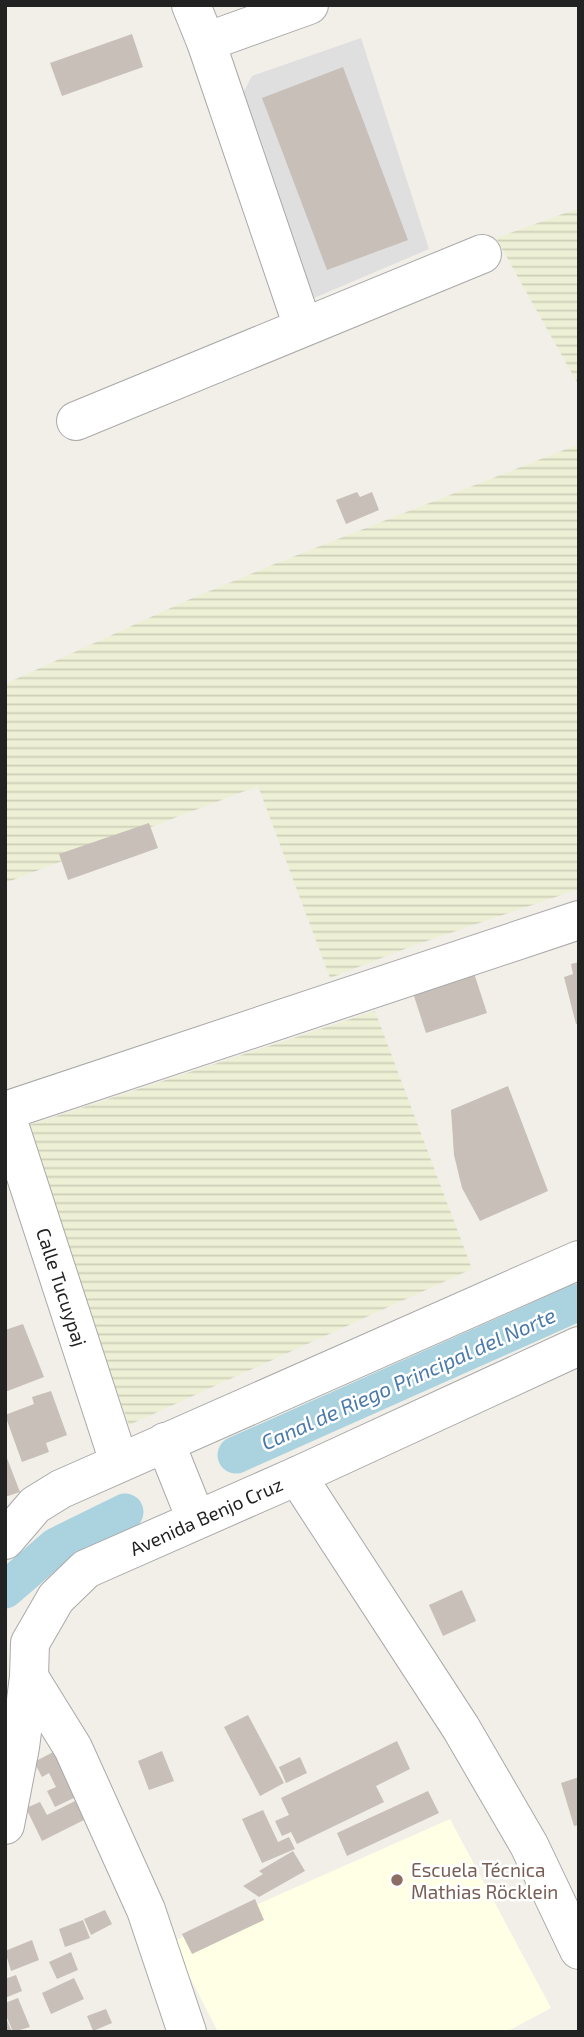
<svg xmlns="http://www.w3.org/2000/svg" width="584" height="2037" font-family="'Exo 2',sans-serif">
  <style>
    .residential { fill: #e0dfdf }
    .education { fill: #ffffe5 }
    .farmland { fill: url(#farmland-rules) }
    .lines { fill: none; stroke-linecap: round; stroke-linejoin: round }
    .canal { stroke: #aad3df; stroke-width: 37 }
    .building { fill: #c7bfb8 }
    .minor-casing { stroke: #a9a9a9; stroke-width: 40 }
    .minor { stroke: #fff; stroke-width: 38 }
    .education-dot { fill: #8d6e63; stroke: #fff; stroke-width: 2.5 }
    .labels { text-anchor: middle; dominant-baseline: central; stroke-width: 5; stroke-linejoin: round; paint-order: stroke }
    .street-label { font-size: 19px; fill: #222; stroke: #fff }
    .education-label { font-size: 19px; fill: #785e54; stroke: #fff; text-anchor: start }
    .water-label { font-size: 21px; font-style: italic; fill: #4a7aab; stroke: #fff }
  </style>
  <defs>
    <pattern id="farmland-rules" width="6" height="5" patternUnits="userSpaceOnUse" patternTransform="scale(1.75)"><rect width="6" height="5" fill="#eef0d5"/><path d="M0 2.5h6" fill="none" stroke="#ccceb7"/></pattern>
  </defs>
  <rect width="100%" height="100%" fill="#f2efe9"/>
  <polygon class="residential" points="361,38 429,249 314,298 236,106 252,76"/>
  <polygon class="education" points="450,1819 551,2008 506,2032 218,2032 172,1942"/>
  <g class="farmland">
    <polygon points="579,208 579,386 496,238"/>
    <polygon points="579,444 579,889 415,945 330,978 258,786 5,883 5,684 188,600 277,563"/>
    <polygon points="375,1011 472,1269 129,1425 23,1127"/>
  </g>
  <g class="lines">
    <g class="canal">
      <polyline points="236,1455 579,1302"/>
      <polyline points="5,1590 56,1546 125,1512"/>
    </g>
  </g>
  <g class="building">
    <polygon points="132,34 143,67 62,96 50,63"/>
    <polygon points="343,67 408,240 327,270 262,98"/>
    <polygon points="357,492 360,497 372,492 379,510 346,524 336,500"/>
    <polygon points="149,823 158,848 68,880 59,854"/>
    <polygon points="579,962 579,1023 576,1024 564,977 573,974 571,964"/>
    <polygon points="473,970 487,1013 426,1033 412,990"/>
    <polygon points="508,1086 548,1191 480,1221 462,1188 454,1155 451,1110"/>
    <polygon points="23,1324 44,1377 5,1392 5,1330"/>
    <polygon points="51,1391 67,1435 46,1443 49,1452 22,1462 5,1415 34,1404 32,1397"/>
    <polygon points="5,1453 20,1492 5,1497"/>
    <polygon points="462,1590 476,1621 443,1636 429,1605"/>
    <polygon points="248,1715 284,1783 260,1796 224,1727"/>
    <polygon points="397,1741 410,1769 376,1786 384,1802 297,1844 291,1832 282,1836 275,1821 289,1815 281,1798"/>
    <polygon points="57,1750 80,1795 55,1807 47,1791 56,1787 49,1773 42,1777 34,1762"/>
    <polygon points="162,1751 174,1781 149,1790 138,1761"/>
    <polygon points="300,1757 307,1773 286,1783 279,1767"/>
    <polygon points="579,1777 579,1825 574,1826 561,1783"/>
    <polygon points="428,1791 439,1813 347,1856 337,1833"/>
    <polygon points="81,1798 90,1817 42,1841 26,1808 40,1802 47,1815"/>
    <polygon points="263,1810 278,1842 289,1837 295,1849 262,1863 242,1819"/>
    <polygon points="293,1851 305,1871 259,1897 243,1886 263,1874 259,1871"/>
    <polygon points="255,1899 264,1920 192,1954 182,1934"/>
    <polygon points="105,1910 112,1924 91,1935 84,1919"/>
    <polygon points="83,1920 90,1938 65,1947 59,1929"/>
    <polygon points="32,1940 39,1960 11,1971 5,1951"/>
    <polygon points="71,1952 78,1970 57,1979 49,1962"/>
    <polygon points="16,1975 22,1991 5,1998 5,1979"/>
    <polygon points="74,1978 84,1999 51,2014 42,1993"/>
    <polygon points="18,1998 30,2027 13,2032 5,2013 5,2003"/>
    <polygon points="106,2009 112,2023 93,2031 87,2016"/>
    <polygon points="5,2016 12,2032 5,2032"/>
  </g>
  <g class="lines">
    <defs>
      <g id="minor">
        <polyline points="191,5 206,42 303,327"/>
        <polyline points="206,42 309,5"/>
        <polyline points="76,421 482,254"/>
        <polyline points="5,1111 579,920"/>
        <polyline points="5,1112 119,1462"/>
        <polyline points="165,1442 196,1519"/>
        <polyline points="297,1476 461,1728 529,1845 579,1950"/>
        <polyline points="5,1540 35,1505 61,1489 579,1260"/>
        <polyline points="29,1677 73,1748 146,1910 187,2032"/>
        <polyline points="5,1825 20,1747 29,1677 30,1643 56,1598 86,1569 297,1476 579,1346"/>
      </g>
    </defs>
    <use href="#minor" class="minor-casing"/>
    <use href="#minor" class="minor"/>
  </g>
  <circle class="education-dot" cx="397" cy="1880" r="7"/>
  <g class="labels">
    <g class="street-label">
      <text transform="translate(62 1287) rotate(72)">Calle Tucuypaj</text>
      <text transform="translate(206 1516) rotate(-24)">Avenida Benjo Cruz</text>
    </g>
    <g class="education-label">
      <text x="411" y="1869">Escuela Técnica<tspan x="411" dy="22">Mathias Röcklein</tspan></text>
    </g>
    <g class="water-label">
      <text transform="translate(408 1378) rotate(-24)">Canal de Riego Principal del Norte</text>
    </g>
  </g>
  <rect width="584" height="2037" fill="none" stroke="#222222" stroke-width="14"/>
</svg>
